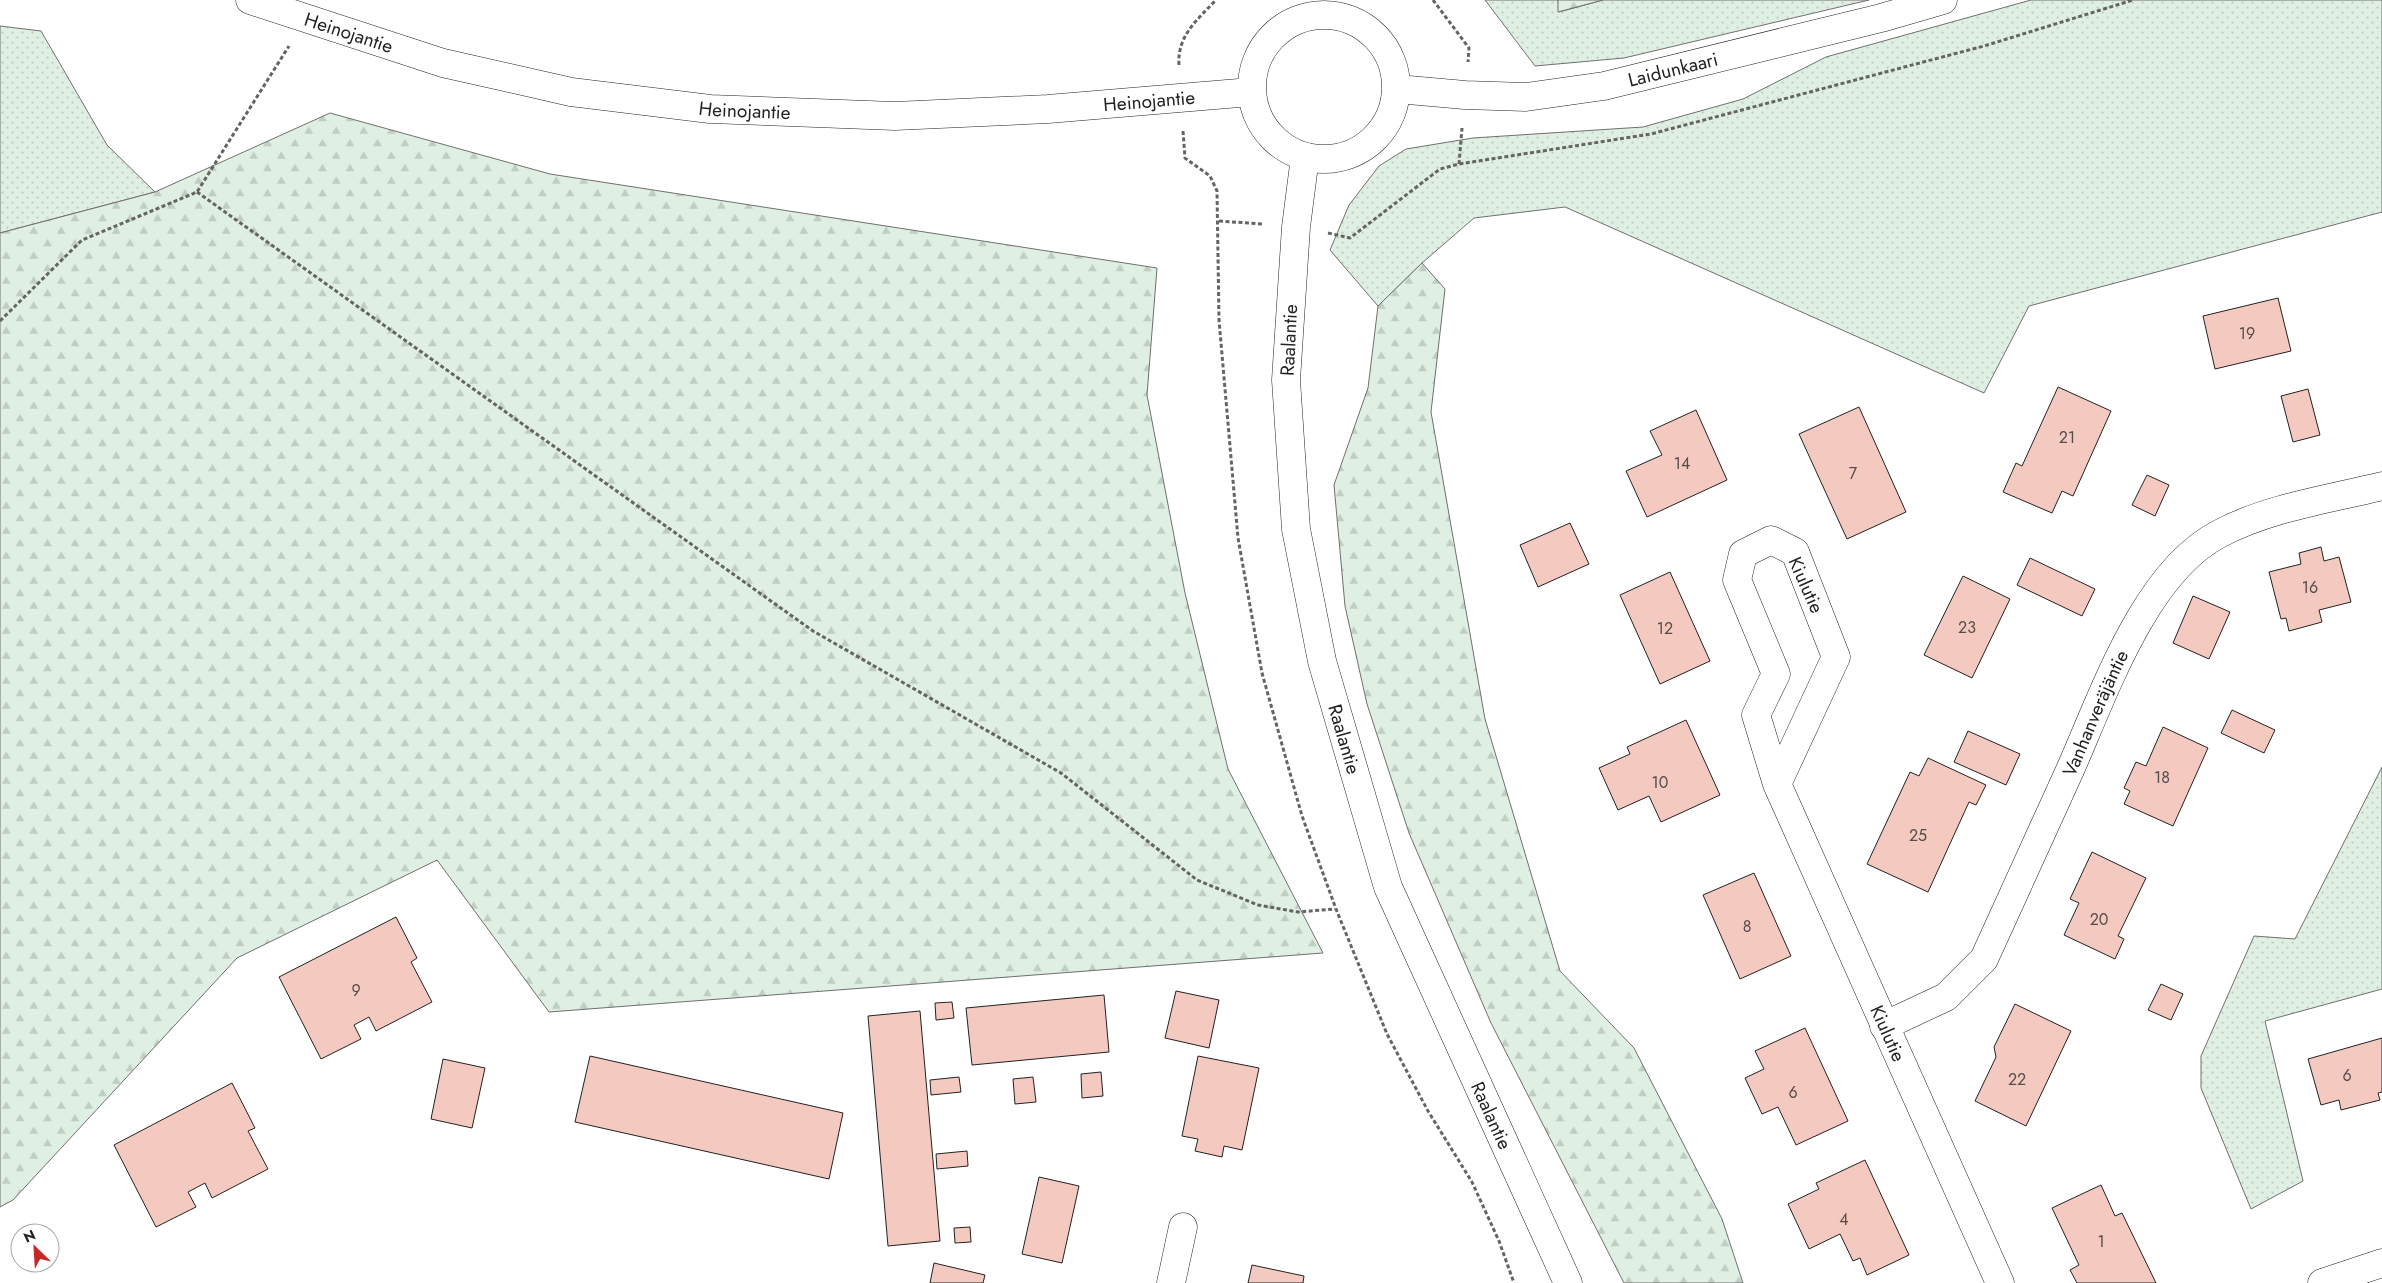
<svg xmlns="http://www.w3.org/2000/svg" width="2382" height="1283" font-family="Jost,sans-serif">
  <style>
    .grass { fill: url(#grass-dots); stroke: #6f6f6f }
    .forest { fill: url(#forest-firs); stroke: #6f6f6f }
    .building { fill: #f3c9c0; stroke: #222 }
    .lines { fill: none; stroke-linecap: round; stroke-linejoin: round }
    .street-casing { stroke: #222; stroke-width: 29 }
    .secondary-casing { stroke: #222; stroke-width: 29 }
    .path { stroke: #646464; stroke-width: 3; stroke-dasharray: 4 2.5; stroke-linecap: butt }
    .street { stroke: #fff; stroke-width: 28 }
    .secondary { stroke: #fff; stroke-width: 28 }
    .labels { text-anchor: middle; dominant-baseline: central; stroke-width: 4; stroke-linejoin: round; paint-order: stroke }
    .number-label { font-size: 16px; fill: #564c4a }
    .street-label { font-size: 19px; fill: #222; stroke: #fff }
  </style>
  <defs>
    <pattern id="grass-dots" width="8" height="8" patternUnits="userSpaceOnUse" patternTransform="scale(1.25)"><rect width="8" height="8" fill="#e0efe3"/><path d="M2 2h.1M6 6h.1" fill="none" stroke="#c0cdc2" stroke-width="1.8" stroke-linecap="round"/></pattern>
    <pattern id="forest-firs" width="22" height="20" patternUnits="userSpaceOnUse" patternTransform="scale(1.25)"><rect width="22" height="20" fill="#e0efe3"/><path d="M5 1l3.5 6h-7zM16 11l3.5 6h-7z" fill="#c0cdc2"/></pattern>
  </defs>
  <rect width="100%" height="100%" fill="#fff"/>
  <g class="grass">
    <polygon points="1485,0 1558,0 1559,12 1603,0 1869,0 1624,58 1535,66"/>
    <polygon points="2031,0 2382,0 2382,212 2029,306 1984,393 1565,207 1474,218 1422,263 1378,306 1330,250 1349,205 1379,166 1406,149 1473,138 1643,127 1743,99 1826,57"/>
    <polygon points="0,26 41,31 107,145 155,192 0,233"/>
    <polygon points="2382,767 2382,989 2265,1021 2303,1181 2251,1209 2201,1088 2201,1056 2254,936 2295,939"/>
  </g>
  <g class="forest">
    <polygon points="1558,0 1603,0 1558,12"/>
    <polygon points="330,113 550,174 1157,268 1147,395 1185,593 1228,769 1323,953 549,1012 437,860 237,958 13,1200 0,1207 0,233 155,192"/>
    <polygon points="1422,263 1445,289 1431,412 1485,719 1560,971 1634,1048 1722,1219 1743,1283 1624,1283 1491,1023 1409,833 1367,704 1345,606 1334,485 1368,388 1378,306"/>
  </g>
  <g class="building">
    <polygon points="2278,298 2291,351 2215,369 2203,316"/>
    <polygon points="2058,387 2111,411 2073,496 2062,491 2052,513 2003,492 2016,463 2022,466"/>
    <polygon points="2308,389 2320,435 2293,442 2281,396"/>
    <polygon points="1859,407 1906,512 1847,539 1799,434"/>
    <polygon points="1696,410 1727,480 1647,517 1626,471 1662,455 1650,431"/>
    <polygon points="2147,475 2169,485 2155,516 2132,505"/>
    <polygon points="1570,523 1589,564 1538,587 1520,545"/>
    <polygon points="2321,547 2324,561 2339,557 2351,602 2319,610 2322,622 2289,631 2286,618 2281,619 2269,572 2301,564 2299,553"/>
    <polygon points="2030,558 2095,589 2082,616 2017,585"/>
    <polygon points="1670,572 1710,661 1660,684 1620,595"/>
    <polygon points="1963,576 2010,599 1972,678 1924,655"/>
    <polygon points="2193,596 2230,612 2209,659 2173,643"/>
    <polygon points="2232,710 2275,730 2264,753 2221,733"/>
    <polygon points="1686,720 1720,795 1661,822 1649,796 1618,810 1599,768 1630,754 1627,747"/>
    <polygon points="2163,727 2208,748 2173,826 2124,804 2130,791 2124,788 2136,762 2146,766"/>
    <polygon points="1968,731 2020,754 2006,785 1954,762"/>
    <polygon points="1928,758 1986,785 1976,805 1969,802 1928,892 1867,864 1910,772 1919,776"/>
    <polygon points="2092,852 2146,878 2118,936 2124,939 2115,959 2064,935 2079,903 2070,899"/>
    <polygon points="1754,873 1791,956 1740,979 1703,895"/>
    <polygon points="396,917 417,958 411,962 432,1002 376,1031 369,1017 354,1025 361,1039 321,1059 279,977"/>
    <polygon points="2161,984 2183,994 2171,1020 2148,1010"/>
    <polygon points="1176,991 1219,1000 1209,1048 1165,1038"/>
    <polygon points="1104,995 1109,1052 972,1065 966,1008"/>
    <polygon points="952,1002 954,1018 936,1020 935,1003"/>
    <polygon points="2015,1004 2071,1031 2026,1126 1975,1101 1996,1057 1994,1047"/>
    <polygon points="920,1011 940,1241 888,1246 868,1016"/>
    <polygon points="1805,1028 1848,1121 1796,1145 1778,1107 1762,1114 1745,1078 1764,1069 1755,1051"/>
    <polygon points="2382,1038 2382,1092 2378,1093 2380,1100 2341,1110 2339,1100 2321,1105 2308,1059"/>
    <polygon points="590,1056 843,1113 829,1179 575,1122"/>
    <polygon points="1198,1056 1259,1068 1242,1150 1224,1146 1222,1157 1195,1151 1198,1139 1182,1136"/>
    <polygon points="443,1059 485,1068 472,1128 431,1119"/>
    <polygon points="1101,1072 1103,1096 1082,1098 1081,1074"/>
    <polygon points="959,1077 961,1092 931,1095 930,1080"/>
    <polygon points="1033,1077 1036,1102 1015,1104 1013,1079"/>
    <polygon points="232,1083 255,1128 248,1131 268,1169 212,1198 205,1183 188,1192 196,1207 156,1227 114,1145"/>
    <polygon points="967,1151 968,1166 937,1169 936,1154"/>
    <polygon points="1865,1160 1909,1255 1867,1275 1860,1258 1853,1261 1840,1234 1809,1249 1788,1204 1819,1189 1816,1183"/>
    <polygon points="1039,1177 1079,1186 1062,1263 1022,1254"/>
    <polygon points="2101,1185 2115,1216 2122,1213 2156,1283 2077,1283 2070,1270 2079,1265 2052,1208"/>
    <polygon points="970,1227 971,1242 955,1243 954,1228"/>
    <polygon points="934,1263 985,1275 983,1283 930,1283"/>
    <polygon points="1252,1265 1304,1276 1303,1283 1248,1283"/>
  </g>
  <g class="lines">
    <defs>
      <g id="street">
        <path id="s1" d="M250,0L443,63L571,92L710,109L895,116L1048,109L1251,92"/>
        <path id="s2" d="M1777,784L1836,657L1795,552L1771,540L1743,554L1737,580L1776,674L1756,715L1777,784L2000,1283"/>
        <path id="s3" d="M1884,1026L1946,997L1984,959C2013,896 2041,833 2070,770C2103,696 2144,573 2219,534C2267,508 2329,499 2382,486"/>
        <polyline points="1171,1283 1183,1227"/>
        <polyline points="2322,1283 2382,1263"/>
      </g>
      <g id="secondary">
        <circle cx="1324" cy="87" r="72"/>
        <path id="s4" d="M1397,89L1465,95L1526,97L1604,86L1881,18L1943,0"/>
        <path id="s5" d="M1305,157L1296,227L1286,380L1296,529L1322,661L1388,887L1568,1283"/>
      </g>
    </defs>
    <use href="#street" class="street-casing"/>
    <use href="#secondary" class="secondary-casing"/>
    <g class="path">
      <polyline points="1433,0 1469,48 1468,62"/>
      <path d="M1179,65C1177,36 1197,20 1216,0"/>
      <polyline points="1183,131 1185,158 1210,176 1217,191 1219,320 1238,538 1262,673 1302,816 1336,909 1387,1034 1428,1111 1472,1182 1499,1241 1514,1283"/>
      <polyline points="1459,164 1462,128"/>
      <polyline points="197,192 813,631 1061,773 1197,880 1258,905 1298,912 1335,909"/>
      <polyline points="1219,221 1263,224"/>
      <polyline points="1328,233 1350,238 1440,169 1459,164 1651,134 1984,46 2133,0"/>
      <polyline points="0,321 82,240 197,192 289,46"/>
    </g>
    <use href="#street" class="street"/>
    <use href="#secondary" class="secondary"/>
  </g>
  <g class="labels">
    <g class="number-label">
      <text x="2247" y="333">19</text>
      <text x="2067" y="437">21</text>
      <text x="1682" y="463">14</text>
      <text x="1853" y="473">7</text>
      <text x="2310" y="587">16</text>
      <text x="1967" y="627">23</text>
      <text x="1665" y="628">12</text>
      <text x="2162" y="777">18</text>
      <text x="1660" y="782">10</text>
      <text x="1918" y="835">25</text>
      <text x="2099" y="919">20</text>
      <text x="1747" y="926">8</text>
      <text x="356" y="990">9</text>
      <text x="2347" y="1075">6</text>
      <text x="2017" y="1079">22</text>
      <text x="1793" y="1092">6</text>
      <text x="1844" y="1219">4</text>
      <text x="2101" y="1241">1</text>
    </g>
    <g class="street-label">
      <text stroke="none"><textPath href="#s1" startOffset="104">Heinojantie</textPath></text>
      <text stroke="none"><textPath href="#s4" startOffset="279">Laidunkaari</textPath></text>
      <text stroke="none"><textPath href="#s1" startOffset="914">Heinojantie</textPath></text>
      <text stroke="none"><textPath href="#s1" startOffset="509">Heinojantie</textPath></text>
      <text transform="translate(1289 340) rotate(-87)">Raalantie</text>
      <text transform="translate(1806 585) rotate(66)">Kiulutie</text>
      <text stroke="none"><textPath href="#s3" startOffset="392">Vanhanveräjäntie</textPath></text>
      <text stroke="none"><textPath href="#s5" startOffset="589">Raalantie</textPath></text>
      <text stroke="none"><textPath href="#s2" startOffset="830">Kiulutie</textPath></text>
      <text stroke="none"><textPath href="#s5" startOffset="994">Raalantie</textPath></text>
    </g>
  </g>
  <g transform="translate(35 1248) rotate(335)"><circle r="24" fill="#ffffff" stroke="#a7a7a7"/>
  <path d="M0-4L9 19L0 12L-9 19Z" fill="#c62828"/>
  <text y="-8" font-size="14" font-weight="bold" text-anchor="middle" fill="#222222">N</text>
  </g>
</svg>
